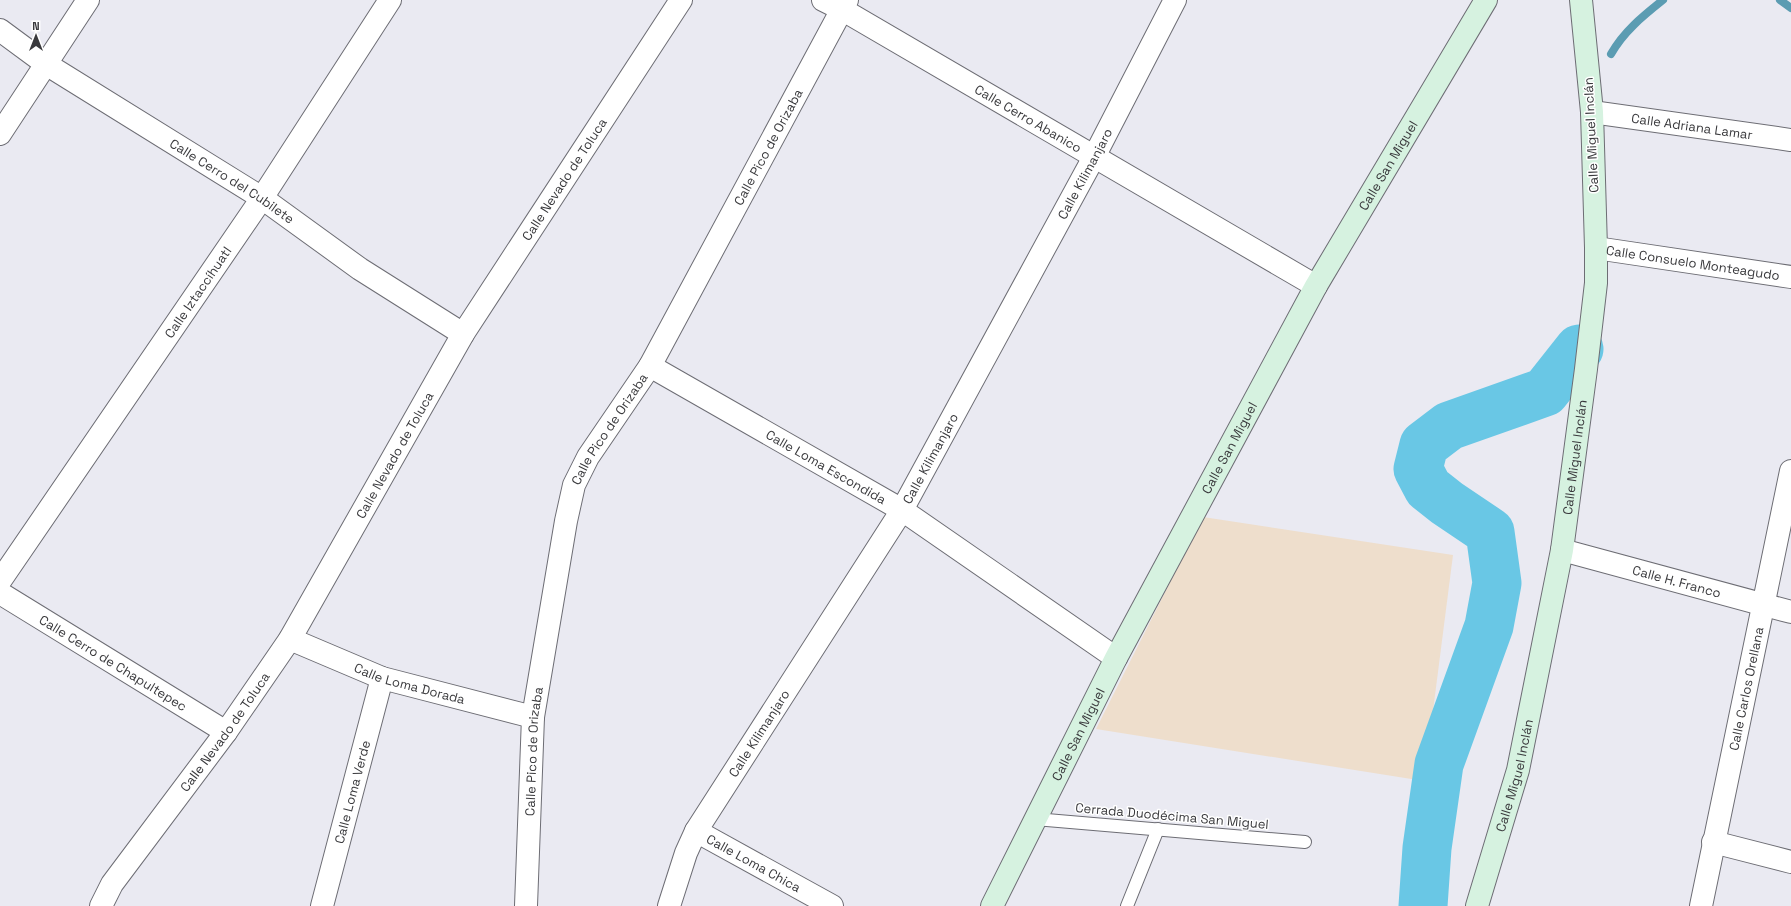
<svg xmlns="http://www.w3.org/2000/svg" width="1791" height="906" font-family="'Space Grotesk',sans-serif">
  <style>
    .education { fill: #eedecc }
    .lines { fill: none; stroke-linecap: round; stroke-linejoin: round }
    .stream { stroke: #5b9cb2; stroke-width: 8 }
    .river { stroke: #69c7e5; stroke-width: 49 }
    .lane-casing { stroke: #6d6d74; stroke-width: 14 }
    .street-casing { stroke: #6d6d74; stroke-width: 24 }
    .secondary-casing { stroke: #6d6d74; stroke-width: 24 }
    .lane { stroke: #fff; stroke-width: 12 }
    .street { stroke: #fff; stroke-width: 22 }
    .secondary { stroke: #d6f2e0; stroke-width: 22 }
    .labels { text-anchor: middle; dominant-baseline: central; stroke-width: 3; stroke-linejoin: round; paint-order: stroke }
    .street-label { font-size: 13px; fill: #39393c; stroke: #fff }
  </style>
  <rect width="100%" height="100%" fill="#eaeaf2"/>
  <polygon class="education" points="1203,517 1453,555 1424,781 1096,729"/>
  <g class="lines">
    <g class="stream">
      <polyline points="1780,0 1791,8"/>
      <path d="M1611,54C1624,31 1643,16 1663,0"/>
    </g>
    <polyline class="river" points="1423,906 1427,848 1439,764 1489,626 1497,583 1490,532 1447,503 1428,488 1418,469 1424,445 1449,426 1545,392 1579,349"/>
    <defs>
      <g id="lane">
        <polyline points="1035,819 1305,842"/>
        <polyline points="1127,906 1158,829"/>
      </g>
      <g id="street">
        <path id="s1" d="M823,0L843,10L1316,286"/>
        <path id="s2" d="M0,30L46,64L262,198L360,269L463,334"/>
        <path id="s3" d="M1592,112L1791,140"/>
        <polyline points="0,134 88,0"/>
        <path id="s4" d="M1596,248L1791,277"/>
        <path id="s5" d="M650,366L902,510L1116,658"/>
        <path id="s6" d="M1562,550L1791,612"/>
        <path id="s7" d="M0,581L262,198L390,0"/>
        <path id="s8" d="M0,593L226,732"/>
        <path id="s9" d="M290,639L382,678L533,717"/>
        <path id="s10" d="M696,831L832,906"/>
        <polyline points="1713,842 1791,862"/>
        <path id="s11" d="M101,906L112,884L226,732L290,639L463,334L681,0"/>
        <path id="s12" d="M322,906L382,678"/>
        <path id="s13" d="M526,906L533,717L566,521L574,485L588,457L650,366L847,0"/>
        <path id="s14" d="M669,906L686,853L696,831L902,510L1094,157L1175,0"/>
        <path id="s15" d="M1701,906L1791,471"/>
      </g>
      <g id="secondary">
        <path id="s16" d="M992,906L1116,658L1316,286L1486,0"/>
        <path id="s17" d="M1477,906L1518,770L1562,550L1586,369L1596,283V248L1592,112L1581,0"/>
      </g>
    </defs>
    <use href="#lane" class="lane-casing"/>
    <use href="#street" class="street-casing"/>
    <use href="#secondary" class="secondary-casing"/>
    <use href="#lane" class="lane"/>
    <use href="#street" class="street"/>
    <use href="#secondary" class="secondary"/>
  </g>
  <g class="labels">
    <g class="street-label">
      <text stroke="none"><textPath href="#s1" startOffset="237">Calle Cerro Abanico</textPath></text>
      <text stroke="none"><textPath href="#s3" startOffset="101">Calle Adriana Lamar</textPath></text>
      <text transform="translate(1591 135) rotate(-93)">Calle Miguel Inclán</text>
      <text stroke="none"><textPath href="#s13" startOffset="815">Calle Pico de Orizaba</textPath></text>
      <text stroke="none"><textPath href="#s16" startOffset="840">Calle San Miguel</textPath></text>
      <text stroke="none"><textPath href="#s14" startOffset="844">Calle Kilimanjaro</textPath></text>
      <text stroke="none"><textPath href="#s11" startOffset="863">Calle Nevado de Toluca</textPath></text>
      <text stroke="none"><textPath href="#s2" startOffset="277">Calle Cerro del Cubilete</textPath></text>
      <text stroke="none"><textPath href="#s4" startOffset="98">Calle Consuelo Monteagudo</textPath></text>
      <text stroke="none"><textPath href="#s7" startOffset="350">Calle Iztaccíhuatl</textPath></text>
      <text stroke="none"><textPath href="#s13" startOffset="491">Calle Pico de Orizaba</textPath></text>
      <text stroke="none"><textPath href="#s16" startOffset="516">Calle San Miguel</textPath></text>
      <text stroke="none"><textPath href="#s11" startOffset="539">Calle Nevado de Toluca</textPath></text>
      <text stroke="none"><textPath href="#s14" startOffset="520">Calle Kilimanjaro</textPath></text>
      <text stroke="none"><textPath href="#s17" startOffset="460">Calle Miguel Inclán</textPath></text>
      <text stroke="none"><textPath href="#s5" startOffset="203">Calle Loma Escondida</textPath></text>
      <text stroke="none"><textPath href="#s6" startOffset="119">Calle H. Franco</textPath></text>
      <text stroke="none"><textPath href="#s8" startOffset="133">Calle Cerro de Chapultepec</textPath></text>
      <text stroke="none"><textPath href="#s9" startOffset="128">Calle Loma Dorada</textPath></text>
      <text stroke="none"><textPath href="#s15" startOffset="222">Calle Carlos Orellana</textPath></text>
      <text stroke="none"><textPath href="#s11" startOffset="214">Calle Nevado de Toluca</textPath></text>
      <text stroke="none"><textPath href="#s14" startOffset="196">Calle Kilimanjaro</textPath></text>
      <text stroke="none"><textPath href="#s16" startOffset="192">Calle San Miguel</textPath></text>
      <text stroke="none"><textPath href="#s13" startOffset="155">Calle Pico de Orizaba</textPath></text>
      <text stroke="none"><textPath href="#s17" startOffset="136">Calle Miguel Inclán</textPath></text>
      <text stroke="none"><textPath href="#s12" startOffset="118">Calle Loma Verde</textPath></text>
      <text transform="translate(1172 816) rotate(5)">Cerrada Duodécima San Miguel</text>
      <text stroke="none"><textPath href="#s10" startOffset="66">Calle Loma Chica</textPath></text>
    </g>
  </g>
  <g transform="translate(36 36)" stroke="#ffffff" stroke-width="3" paint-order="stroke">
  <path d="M0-3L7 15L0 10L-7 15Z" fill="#39393c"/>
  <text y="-6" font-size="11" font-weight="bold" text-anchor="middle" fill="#39393c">N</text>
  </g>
</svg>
